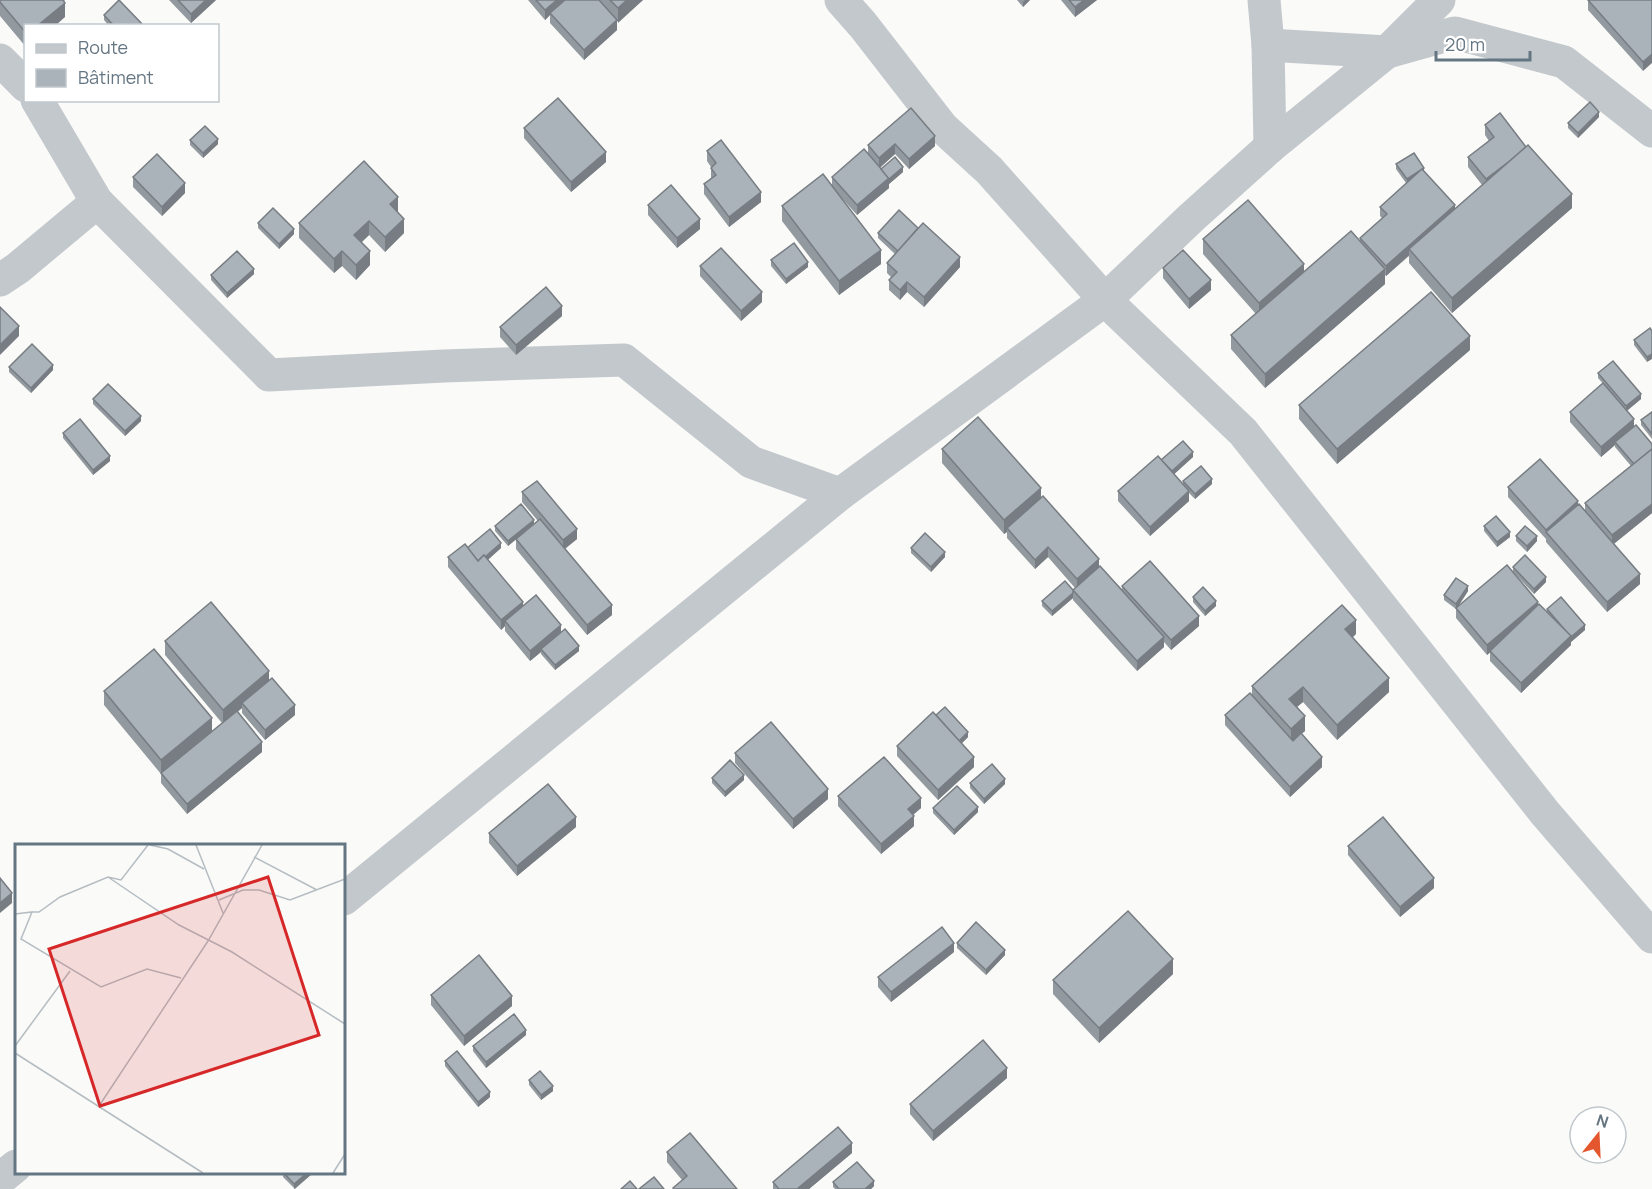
<svg xmlns="http://www.w3.org/2000/svg" width="1652" height="1189" font-family="Manrope,sans-serif">
  <style>
    .lines { fill: none; stroke-linecap: round; stroke-linejoin: round }
    .minor { stroke: #c3c8cc; stroke-width: 33 }
    .wall { fill: #929a9f }
    .shaded-wall { fill: #777d82 }
    .building { fill: #aab3b9; stroke: #777d82; stroke-width: 1.5 }
    .inset-road { fill: none; stroke: #b5bdc2; stroke-width: 1.5 }
    .view { fill: #d62828; fill-opacity: 0.15; stroke: #d62828; stroke-width: 3 }
    .inset-edge { fill: none; stroke: #657683; stroke-width: 3 }
  </style>
  <rect width="100%" height="100%" fill="#fafaf8"/>
  <g class="lines">
    <g class="minor">
      <polyline points="841,0 863,25 943,128 989,170 1105,300 1243,432 1545,813 1652,937"/>
      <polyline points="1264,0 1268,45 1270,147"/>
      <polyline points="1268,45 1387,52 1455,33 1564,62 1652,131"/>
      <polyline points="0,60 26,86"/>
      <polyline points="37,100 97,202 269,375 444,366 624,360 751,462 840,494"/>
      <polyline points="0,280 18,268 97,202"/>
      <polyline points="344,899 840,494 1105,300 1191,218 1270,147 1387,52 1439,0"/>
      <polyline points="0,1179 16,1166"/>
    </g>
  </g>
  <g class="wall">
    <polygon points="0,0 65,0 64,1 65,17 26,26 26,47 0,16"/>
    <polygon points="169,0 216,0 191,23"/>
    <polygon points="528,0 643,0 617,22 617,30 584,60 550,23 550,15 545,20"/>
    <polygon points="1017,0 1030,0 1023,7"/>
    <polygon points="1061,0 1097,0 1075,17"/>
    <polygon points="1588,0 1652,0 1643,71 1588,10"/>
    <polygon points="104,15 142,26 109,26 104,20"/>
    <polygon points="911,108 935,146 909,169 895,154 880,168 881,169 903,172 889,184 889,183 889,188 857,215 839,195 881,264 839,295 782,221 782,206 832,185 832,177 868,154 868,145"/>
    <polygon points="1599,117 1578,138 1568,128 1568,123"/>
    <polygon points="1485,125 1572,208 1452,313 1409,263 1409,256 1386,276 1385,275 1385,284 1265,388 1231,349 1231,335 1256,314 1203,254 1203,239 1304,272 1360,241 1360,238 1382,218 1380,216 1380,207 1406,183 1396,169 1396,164 1455,209 1482,185 1468,167 1468,157 1489,141 1485,135"/>
    <polygon points="524,128 606,162 571,192 524,138"/>
    <polygon points="190,140 218,144 203,158 190,145"/>
    <polygon points="707,151 761,202 729,227 704,194 704,184 711,178 711,167 707,161"/>
    <polygon points="133,177 185,193 162,216 133,187"/>
    <polygon points="648,205 700,229 677,248 648,215"/>
    <polygon points="398,211 397,212 404,233 385,252 369,235 362,242 370,265 356,280 342,266 334,273 299,238 299,223"/>
    <polygon points="258,223 294,234 279,249 258,228"/>
    <polygon points="878,233 960,267 924,307 907,292 900,300 889,290 889,280 892,278 887,273 887,263 895,254 878,238"/>
    <polygon points="771,260 808,267 786,284 771,266"/>
    <polygon points="700,266 762,302 741,321 700,276"/>
    <polygon points="1163,268 1211,290 1189,309 1163,278"/>
    <polygon points="254,274 227,298 211,280 211,275"/>
    <polygon points="562,316 516,355 500,337 500,327"/>
    <polygon points="1650,328 1647,362 1634,345 1634,340"/>
    <polygon points="1470,350 1337,464 1299,419 1299,405"/>
    <polygon points="9,367 53,370 31,393 9,372"/>
    <polygon points="1598,373 1641,399 1627,411 1634,426 1652,444 1652,513 1614,544 1640,584 1607,612 1546,542 1546,539 1508,497 1508,487 1578,505 1585,511 1585,503 1631,466 1615,447 1615,445 1601,457 1570,422 1570,412 1606,387 1598,378"/>
    <polygon points="93,399 141,421 125,436 93,404"/>
    <polygon points="1652,412 1652,439 1641,425 1641,420"/>
    <polygon points="63,433 110,461 93,475 63,438"/>
    <polygon points="942,449 1041,498 1099,567 1122,589 1122,586 1199,626 1171,650 1164,642 1164,647 1137,671 1073,600 1073,598 1052,616 1042,606 1042,601 1073,590 1075,588 1048,557 1035,569 1007,538 1007,532 1004,534 942,463"/>
    <polygon points="1193,457 1174,474 1183,484 1183,481 1212,484 1195,499 1189,493 1189,501 1150,536 1118,501 1118,491 1161,460"/>
    <polygon points="522,492 577,539 565,549 612,615 587,635 516,549 516,539 517,538 508,546 495,531 495,526 534,524 538,521 522,502"/>
    <polygon points="1484,526 1510,537 1497,547 1484,531"/>
    <polygon points="1516,536 1537,541 1527,552 1516,541"/>
    <polygon points="501,548 488,560 523,606 561,633 579,651 555,670 541,654 541,652 530,661 505,631 505,626 501,630 448,567 448,557"/>
    <polygon points="911,548 945,557 931,572 911,553"/>
    <polygon points="1513,567 1546,582 1534,594 1513,572"/>
    <polygon points="1468,591 1458,607 1538,605 1547,612 1547,609 1585,630 1571,642 1571,645 1521,693 1490,661 1490,652 1487,655 1456,618 1456,609 1444,600 1444,595"/>
    <polygon points="1193,597 1216,606 1205,616 1193,602"/>
    <polygon points="1356,634 1352,638 1389,692 1337,740 1303,702 1296,707 1305,731 1301,734 1322,767 1290,797 1225,725 1225,715 1252,696 1252,686"/>
    <polygon points="165,641 269,681 295,715 265,740 242,713 242,708 237,712 262,752 187,814 161,783 161,774 104,705 104,691 212,732 222,723 165,655"/>
    <polygon points="936,715 968,737 962,743 974,767 938,800 897,756 897,746"/>
    <polygon points="735,753 828,799 793,829 735,763"/>
    <polygon points="712,778 744,780 725,797 712,783"/>
    <polygon points="970,783 1005,784 984,804 970,788"/>
    <polygon points="838,796 921,808 913,815 914,826 881,854 838,806"/>
    <polygon points="933,808 978,812 954,835 933,813"/>
    <polygon points="576,827 517,876 489,843 489,833"/>
    <polygon points="1348,846 1434,888 1400,917 1348,855"/>
    <polygon points="957,943 1005,955 986,975 957,948"/>
    <polygon points="954,952 891,1002 878,987 878,977"/>
    <polygon points="1173,974 1099,1043 1053,994 1053,980"/>
    <polygon points="431,995 512,1006 464,1046 431,1005"/>
    <polygon points="526,1035 486,1068 473,1051 473,1046"/>
    <polygon points="445,1061 490,1097 478,1107 445,1066"/>
    <polygon points="1007,1078 933,1141 910,1114 910,1104"/>
    <polygon points="529,1080 553,1091 541,1100 529,1085"/>
    <polygon points="667,1152 737,1189 673,1189 673,1188 682,1180 667,1162"/>
    <polygon points="852,1153 809,1189 773,1189 773,1182"/>
    <polygon points="283,1173 313,1173 295,1189 283,1177"/>
    <polygon points="833,1182 874,1186 871,1189 835,1189 833,1187"/>
  </g>
  <g class="shaded-wall">
    <polygon points="206,0 216,0 191,23 191,14"/>
    <polygon points="557,0 569,0 550,13 550,15 545,20 545,10"/>
    <polygon points="627,0 643,0 618,23 618,8"/>
    <polygon points="1025,0 1030,0 1023,7 1023,2"/>
    <polygon points="1084,0 1097,0 1075,17 1075,7"/>
    <polygon points="65,3 65,17 55,26 37,26"/>
    <polygon points="617,20 617,30 584,60 584,50"/>
    <polygon points="1652,54 1652,63 1643,71 1643,62"/>
    <polygon points="1599,112 1599,117 1578,138 1578,133"/>
    <polygon points="935,136 935,146 909,169 909,159"/>
    <polygon points="218,139 218,144 203,158 203,153"/>
    <polygon points="895,144 895,154 879,168 879,158"/>
    <polygon points="1527,148 1486,189 1486,179"/>
    <polygon points="606,152 606,162 571,192 571,182"/>
    <polygon points="903,167 903,172 889,184 889,179"/>
    <polygon points="1424,168 1424,173 1407,184 1407,179"/>
    <polygon points="889,178 889,188 857,215 857,205"/>
    <polygon points="185,183 185,193 162,216 162,207"/>
    <polygon points="761,192 761,202 729,227 729,217"/>
    <polygon points="1572,194 1572,208 1452,313 1452,298"/>
    <polygon points="398,197 398,211 390,219 390,204"/>
    <polygon points="1455,205 1455,215 1409,249 1409,255 1386,276 1386,266"/>
    <polygon points="404,219 404,233 385,252 385,237"/>
    <polygon points="700,219 700,229 677,248 677,238"/>
    <polygon points="369,221 369,235 354,249 354,235"/>
    <polygon points="294,229 294,234 279,249 279,244"/>
    <polygon points="881,250 881,264 839,295 839,281"/>
    <polygon points="342,251 342,266 334,273 334,259"/>
    <polygon points="370,251 370,265 356,280 356,265"/>
    <polygon points="960,257 960,267 924,307 924,297"/>
    <polygon points="808,262 808,267 786,284 786,279"/>
    <polygon points="1304,264 1304,278 1259,317 1259,303"/>
    <polygon points="254,269 254,274 227,298 227,293"/>
    <polygon points="1385,269 1385,284 1265,388 1265,374"/>
    <polygon points="1211,280 1211,290 1189,309 1189,299"/>
    <polygon points="907,282 907,292 900,300 900,290"/>
    <polygon points="762,292 762,302 741,321 741,311"/>
    <polygon points="562,306 562,316 516,355 516,345"/>
    <polygon points="19,326 19,336 0,355 0,345"/>
    <polygon points="1470,336 1470,350 1337,464 1337,449"/>
    <polygon points="1652,354 1652,359 1647,362 1647,357"/>
    <polygon points="53,365 53,370 31,393 31,388"/>
    <polygon points="1641,394 1641,399 1626,411 1626,406"/>
    <polygon points="141,416 141,421 125,436 125,431"/>
    <polygon points="1634,419 1634,429 1615,442 1615,445 1601,457 1601,447"/>
    <polygon points="1193,452 1193,457 1171,477 1171,472"/>
    <polygon points="110,456 110,461 93,475 93,470"/>
    <polygon points="1212,479 1212,484 1195,499 1195,494"/>
    <polygon points="1041,488 1041,503 1007,528 1007,532 1004,534 1004,520"/>
    <polygon points="1189,491 1189,501 1150,536 1150,527"/>
    <polygon points="1578,501 1578,511 1546,533 1546,530"/>
    <polygon points="1652,504 1652,513 1612,545 1612,535"/>
    <polygon points="534,520 534,525 508,546 508,541"/>
    <polygon points="577,529 577,539 563,550 563,540"/>
    <polygon points="1510,532 1510,537 1497,547 1497,542"/>
    <polygon points="1537,536 1537,541 1527,552 1527,546"/>
    <polygon points="501,543 501,548 478,568 478,563"/>
    <polygon points="1048,547 1048,557 1035,569 1035,560"/>
    <polygon points="945,552 945,557 931,572 931,567"/>
    <polygon points="1099,559 1099,569 1077,589 1077,579"/>
    <polygon points="1640,574 1640,584 1607,612 1607,602"/>
    <polygon points="1546,577 1546,582 1534,594 1534,589"/>
    <polygon points="1468,586 1468,591 1456,609 1456,604"/>
    <polygon points="1073,593 1073,598 1052,616 1052,611"/>
    <polygon points="1216,601 1216,606 1205,616 1205,611"/>
    <polygon points="523,602 523,612 505,621 505,626 501,630 501,620"/>
    <polygon points="1538,602 1538,612 1487,655 1487,645"/>
    <polygon points="612,605 612,615 587,635 587,625"/>
    <polygon points="1199,616 1199,626 1171,650 1171,640"/>
    <polygon points="1356,620 1356,634 1345,644 1345,629"/>
    <polygon points="561,625 561,635 541,649 541,652 530,661 530,651"/>
    <polygon points="1585,625 1585,630 1571,642 1571,637"/>
    <polygon points="1571,636 1571,645 1521,693 1521,683"/>
    <polygon points="1164,637 1164,647 1137,671 1137,661"/>
    <polygon points="579,646 579,651 555,670 555,665"/>
    <polygon points="269,671 269,686 242,703 242,708 223,724 223,710"/>
    <polygon points="1389,678 1389,692 1337,740 1337,725"/>
    <polygon points="1303,687 1303,702 1289,714 1289,699"/>
    <polygon points="295,705 295,715 265,740 265,730"/>
    <polygon points="1305,716 1305,731 1291,743 1291,729"/>
    <polygon points="212,718 212,733 161,774 161,760"/>
    <polygon points="968,732 968,737 958,747 958,742"/>
    <polygon points="262,742 262,752 187,814 187,804"/>
    <polygon points="974,757 974,767 938,800 938,790"/>
    <polygon points="1322,757 1322,767 1290,797 1290,787"/>
    <polygon points="744,775 744,780 725,797 725,792"/>
    <polygon points="1005,779 1005,784 984,804 984,799"/>
    <polygon points="828,789 828,799 793,829 793,819"/>
    <polygon points="921,798 921,808 908,819 908,809"/>
    <polygon points="978,807 978,812 954,835 954,830"/>
    <polygon points="914,816 914,826 881,854 881,844"/>
    <polygon points="576,817 576,827 517,876 517,866"/>
    <polygon points="1434,878 1434,888 1400,917 1400,907"/>
    <polygon points="12,893 12,903 0,913 0,903"/>
    <polygon points="954,943 954,952 891,1002 891,992"/>
    <polygon points="1005,950 1005,955 986,975 986,970"/>
    <polygon points="1173,959 1173,974 1099,1043 1099,1028"/>
    <polygon points="512,996 512,1006 464,1046 464,1036"/>
    <polygon points="526,1030 526,1035 486,1068 486,1062"/>
    <polygon points="1007,1068 1007,1078 933,1141 933,1131"/>
    <polygon points="553,1086 553,1091 541,1100 541,1095"/>
    <polygon points="490,1092 490,1097 478,1107 478,1102"/>
    <polygon points="852,1143 852,1153 809,1189 797,1189"/>
    <polygon points="307,1173 313,1173 294,1189 294,1184"/>
    <polygon points="874,1181 874,1186 871,1189 865,1189"/>
  </g>
  <g class="building">
    <polygon points="0,0 63,0 65,3 37,26 26,26 26,33 0,2"/>
    <polygon points="119,0 142,24 141,26 114,26 104,15"/>
    <polygon points="178,0 206,0 191,14"/>
    <polygon points="536,0 557,0 545,10"/>
    <polygon points="565,0 599,0 617,20 584,50 550,13"/>
    <polygon points="610,0 627,0 618,8"/>
    <polygon points="1069,0 1084,0 1075,7"/>
    <polygon points="1588,0 1652,0 1652,54 1643,62"/>
    <polygon points="558,98 606,152 571,182 524,128"/>
    <polygon points="1590,102 1599,112 1578,133 1568,123"/>
    <polygon points="911,108 935,136 909,159 895,144 879,158 868,145"/>
    <polygon points="1500,113 1526,147 1511,160 1486,179 1468,157 1494,137 1485,125"/>
    <polygon points="205,126 218,139 203,153 190,140"/>
    <polygon points="721,140 761,192 729,217 704,184 716,175 711,168 716,163 707,151"/>
    <polygon points="1528,145 1572,194 1452,298 1409,249"/>
    <polygon points="864,149 889,178 857,205 832,177"/>
    <polygon points="1414,153 1424,168 1407,179 1396,164"/>
    <polygon points="157,154 185,183 162,207 133,177"/>
    <polygon points="895,157 903,167 889,179 881,169"/>
    <polygon points="364,161 398,197 390,204 404,219 385,237 369,221 354,235 370,251 356,265 342,251 334,259 299,223"/>
    <polygon points="1422,169 1455,205 1386,266 1360,238 1387,214 1380,207"/>
    <polygon points="823,174 881,250 839,281 782,206"/>
    <polygon points="671,185 700,219 677,238 648,205"/>
    <polygon points="1248,200 1304,264 1259,303 1203,239"/>
    <polygon points="273,208 294,229 279,244 258,223"/>
    <polygon points="899,210 918,228 898,251 878,233"/>
    <polygon points="923,223 960,257 924,297 907,282 900,290 889,280 897,272 887,263"/>
    <polygon points="1351,231 1385,269 1265,374 1231,335"/>
    <polygon points="794,243 808,262 786,279 771,260"/>
    <polygon points="721,248 762,292 741,311 700,266"/>
    <polygon points="1183,250 1211,280 1189,299 1163,268"/>
    <polygon points="237,251 254,269 227,293 211,275"/>
    <polygon points="546,287 562,306 516,345 500,327"/>
    <polygon points="1431,292 1470,336 1337,449 1299,405"/>
    <polygon points="0,307 19,326 0,345"/>
    <polygon points="1650,328 1652,331 1652,354 1647,357 1634,340"/>
    <polygon points="32,344 53,365 31,388 9,367"/>
    <polygon points="1613,361 1641,394 1626,406 1598,373"/>
    <polygon points="1603,383 1634,419 1601,447 1570,412"/>
    <polygon points="108,384 141,416 125,431 93,399"/>
    <polygon points="1652,412 1652,434 1641,420"/>
    <polygon points="978,417 1041,488 1004,520 942,449"/>
    <polygon points="80,419 110,456 93,470 63,433"/>
    <polygon points="1636,425 1652,444 1652,449 1634,464 1615,442"/>
    <polygon points="1183,441 1193,452 1172,471 1161,460"/>
    <polygon points="1652,449 1652,504 1612,535 1585,503"/>
    <polygon points="1158,456 1189,491 1150,527 1118,491"/>
    <polygon points="1540,459 1578,501 1546,530 1508,487"/>
    <polygon points="1201,466 1212,479 1195,494 1183,481"/>
    <polygon points="537,481 577,529 563,540 522,492"/>
    <polygon points="1043,496 1099,559 1077,579 1048,547 1035,560 1007,528"/>
    <polygon points="521,504 534,520 508,541 495,526"/>
    <polygon points="1579,504 1640,574 1607,602 1546,532"/>
    <polygon points="1496,516 1510,532 1497,542 1484,526"/>
    <polygon points="540,519 612,605 587,625 516,539"/>
    <polygon points="1525,526 1537,536 1527,546 1516,536"/>
    <polygon points="490,529 501,543 485,557 484,555 478,561 467,548"/>
    <polygon points="925,533 945,552 931,567 911,548"/>
    <polygon points="465,544 478,561 484,555 523,602 501,620 448,557"/>
    <polygon points="1525,555 1546,577 1534,589 1513,567"/>
    <polygon points="1150,561 1199,616 1171,640 1122,586"/>
    <polygon points="1507,565 1538,602 1487,645 1456,608"/>
    <polygon points="1100,566 1164,637 1137,661 1073,590"/>
    <polygon points="1456,578 1468,586 1456,604 1444,595"/>
    <polygon points="1065,581 1073,590 1073,593 1052,611 1042,601"/>
    <polygon points="1203,587 1216,601 1205,611 1193,597"/>
    <polygon points="536,595 561,625 530,651 505,621"/>
    <polygon points="1561,597 1585,625 1571,637 1547,609"/>
    <polygon points="211,602 269,671 223,710 165,641"/>
    <polygon points="1539,604 1571,636 1521,683 1490,651"/>
    <polygon points="1342,605 1356,620 1345,629 1389,678 1337,725 1303,687 1289,699 1305,716 1291,729 1252,686"/>
    <polygon points="565,629 579,646 555,665 541,649"/>
    <polygon points="154,649 212,718 161,760 104,691"/>
    <polygon points="272,678 295,705 265,730 242,703"/>
    <polygon points="1250,693 1293,741 1301,733 1322,757 1290,787 1225,715"/>
    <polygon points="945,707 968,732 959,741 936,715"/>
    <polygon points="237,711 262,742 187,804 161,773"/>
    <polygon points="933,712 974,757 938,790 897,746"/>
    <polygon points="771,722 828,789 793,819 735,753"/>
    <polygon points="884,757 921,798 908,809 914,816 881,844 838,796"/>
    <polygon points="730,760 744,775 725,792 712,778"/>
    <polygon points="992,764 1005,779 984,799 970,783"/>
    <polygon points="548,784 576,817 517,866 489,833"/>
    <polygon points="957,786 978,807 954,830 933,808"/>
    <polygon points="1383,817 1434,878 1400,907 1348,846"/>
    <polygon points="0,878 12,893 0,903"/>
    <polygon points="1128,911 1173,959 1099,1028 1053,980"/>
    <polygon points="976,922 1005,950 986,970 957,943"/>
    <polygon points="942,927 954,943 891,992 878,977"/>
    <polygon points="479,955 512,996 464,1036 431,995"/>
    <polygon points="514,1014 526,1030 486,1062 473,1046"/>
    <polygon points="983,1040 1007,1068 933,1131 910,1104"/>
    <polygon points="457,1051 490,1092 478,1102 445,1061"/>
    <polygon points="540,1071 553,1086 541,1095 529,1080"/>
    <polygon points="838,1127 852,1143 797,1189 779,1189 773,1182"/>
    <polygon points="690,1133 737,1189 674,1189 673,1188 687,1176 667,1152"/>
    <polygon points="857,1162 874,1181 865,1189 839,1189 833,1182"/>
    <polygon points="284,1173 307,1173 294,1184"/>
    <polygon points="654,1177 664,1189 639,1189"/>
    <polygon points="630,1181 637,1189 621,1189"/>
  </g>
  <g transform="translate(15 844)">
    <rect width="330" height="330" fill="#fafaf8"/>
    <path class="inset-road" d="M135,1L153,5L189,25M181,1L208,69M239,13L302,46M93,33L164,81L217,108L330,180M204,56L228,46H244L275,56L330,35M17,68H24L45,53L93,33L106,36L133,1M0,70L17,68L6,95L86,143L132,125L166,134M0,202L55,127M0,209L188,329M84,262L193,97L247,1M318,329L330,310"/>
    <path class="view" d="M253,33L304,191L85,262L34,105Z"/>
    <rect width="330" height="330" class="inset-edge"/>
  </g>
  <rect x="24" y="24" width="195" height="78" fill="#ffffff" stroke="#c1c8cd" stroke-width="1.5"/>
  <rect x="36" y="44" width="30" height="9" fill="#c3c8cc" stroke="#c1c8cd" stroke-width="1.5"/>
  <text x="78" y="54" font-size="18" fill="#657683">Route</text>
  <rect x="36" y="69" width="30" height="18" fill="#aab3b9" stroke="#c1c8cd" stroke-width="1.5"/>
  <text x="78" y="84" font-size="18" fill="#657683">Bâtiment</text>
  <g transform="translate(1598 1135) rotate(18)"><circle r="28" fill="#ffffff" stroke="#c1c8cd" stroke-width="1.5"/>
  <path d="M0-4.5L10 22L0 15L-10 22Z" fill="#e4572e"/>
  <text y="-9" font-size="16" font-weight="bold" text-anchor="middle" fill="#657683">N</text>
  </g>
  <path d="M1436 51v9h94v-9" fill="none" stroke="#657683" stroke-width="3"/>
  <text x="1445" y="51" font-size="18" fill="#657683" stroke="#ffffff" stroke-width="4.5" paint-order="stroke">20 m</text>
</svg>
